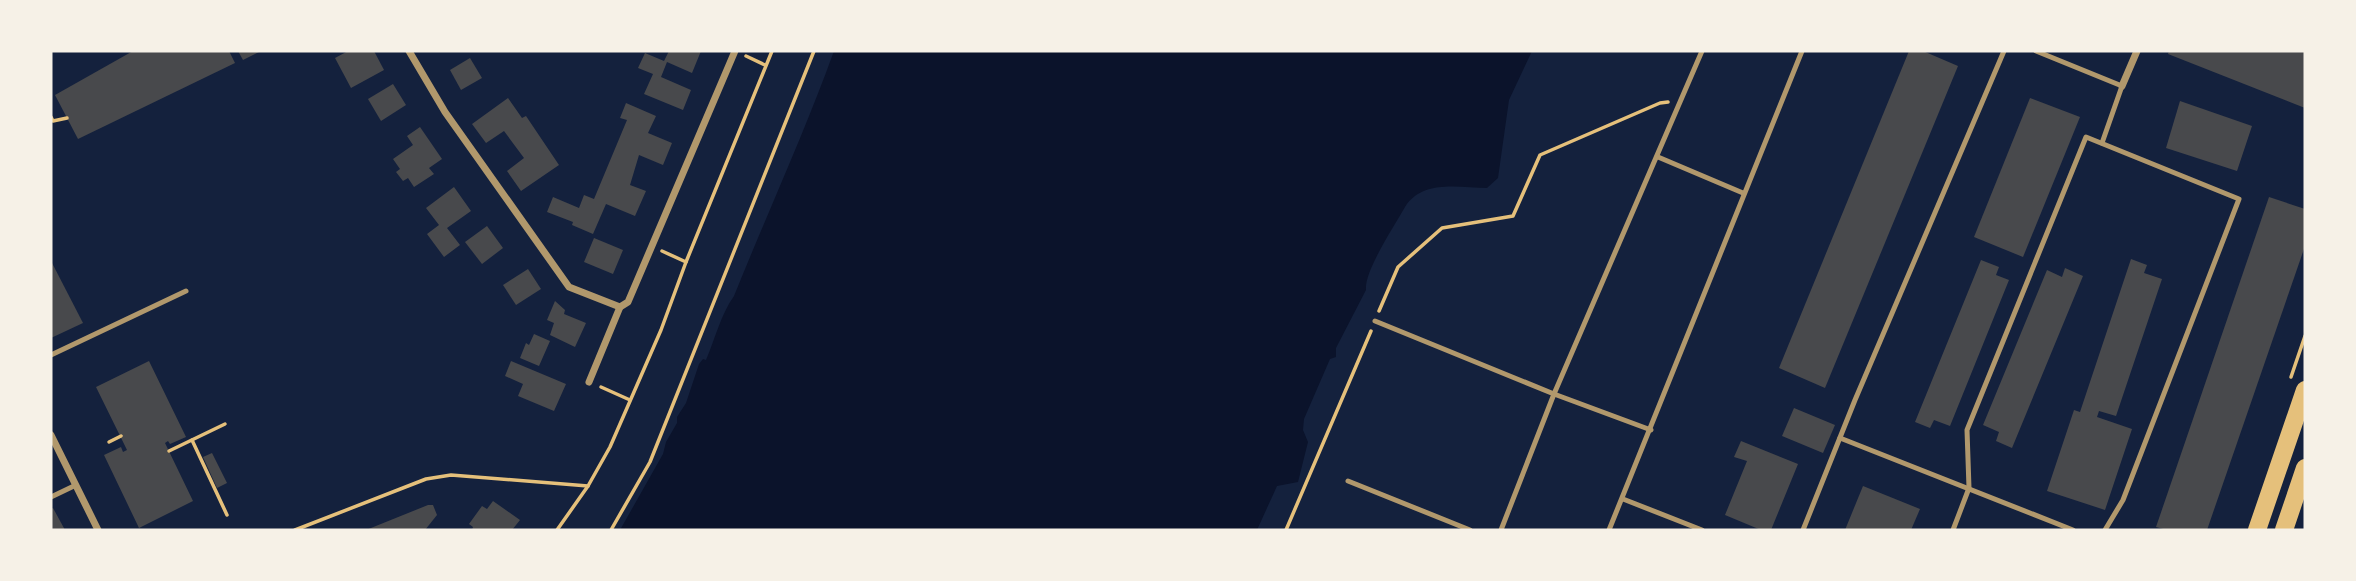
<svg xmlns="http://www.w3.org/2000/svg" width="2356" height="581" font-family="'Golos Text',sans-serif">
  <style>
    .water { fill: #0b132b }
    .building { fill: #48494c }
    .lines { fill: none; stroke-linecap: round; stroke-linejoin: round }
    .path { stroke: #e5c07b; stroke-width: 3.5 }
    .service { stroke: #b1986c; stroke-width: 5 }
    .minor { stroke: #b1986c; stroke-width: 7 }
    .primary { stroke: #e5c07b; stroke-width: 18 }
  </style>
  <rect width="100%" height="100%" fill="#14213d"/>
  <path class="water" d="M834,51H1532L1509,100L1498,178L1487,188C1459,188 1423,179 1405,207C1395,225 1364,271 1366,290L1336,348V357L1330,359L1304,419L1303,430L1308,442L1298,482L1277,486L1257,530H620L663,454L666,442L677,423V417L686,403L699,364L703,359L706,360C715,339 721,314 734,296C767,214 804,134 834,51Z"/>
  <g class="building">
    <polygon points="133,51 229,51 235,63 78,139 55,95"/>
    <polygon points="238,51 261,51 243,60"/>
    <polygon points="348,51 374,51 384,70 351,88 335,58"/>
    <polygon points="669,51 701,51 692,73 667,62 661,77 691,90 683,110 644,94 653,74 638,68 645,53 664,61"/>
    <polygon points="1909,51 1923,51 1958,66 1825,388 1779,368"/>
    <polygon points="2169,51 2305,51 2305,108 2168,54"/>
    <polygon points="470,58 482,78 461,90 450,70"/>
    <polygon points="393,84 406,105 381,121 368,99"/>
    <polygon points="508,98 522,118 526,116 559,165 521,191 507,171 524,158 504,131 486,143 472,124"/>
    <polygon points="2030,98 2080,117 2023,257 1974,237"/>
    <polygon points="2180,101 2252,126 2237,171 2166,148"/>
    <polygon points="626,103 656,116 648,133 672,143 663,165 639,155 630,185 646,191 635,216 606,204 593,234 572,225 573,222 547,212 553,197 579,208 584,195 594,199 627,120 620,118"/>
    <polygon points="420,127 442,159 429,168 434,174 414,187 408,178 403,181 396,172 400,169 393,159 413,145 407,136"/>
    <polygon points="454,187 471,211 447,228 460,245 444,257 427,234 439,225 426,208"/>
    <polygon points="2269,197 2305,209 2305,246 2207,530 2167,530 2156,527"/>
    <polygon points="487,226 503,248 482,264 465,242"/>
    <polygon points="594,238 623,250 613,274 584,262"/>
    <polygon points="2131,259 2147,265 2144,273 2162,279 2116,416 2099,411 2097,417 2132,429 2105,510 2047,491 2074,410 2080,412"/>
    <polygon points="1981,260 1999,267 1996,275 2009,280 1950,426 1934,420 1930,428 1915,422"/>
    <polygon points="51,261 83,323 51,338"/>
    <polygon points="2065,268 2083,276 2012,448 1996,441 1999,432 1983,425 2047,270 2062,277"/>
    <polygon points="528,269 541,289 516,305 503,285"/>
    <polygon points="555,301 565,310 564,314 586,323 575,347 550,335 554,323 547,320"/>
    <polygon points="534,334 550,341 539,366 520,358 526,343 529,345"/>
    <polygon points="149,361 186,437 170,444 168,441 165,443 193,501 139,528 104,455 121,447 123,452 127,450 96,387"/>
    <polygon points="511,361 566,384 554,411 518,396 523,384 505,376"/>
    <polygon points="1794,408 1835,425 1823,453 1782,436"/>
    <polygon points="1741,441 1798,464 1771,530 1761,530 1725,515 1747,461 1734,457"/>
    <polygon points="212,453 227,483 217,488 203,457"/>
    <polygon points="1863,486 1920,509 1911,530 1845,530"/>
    <polygon points="493,501 520,520 512,530 472,530 473,527 469,524 482,506 487,509"/>
    <polygon points="428,505 433,505 437,515 425,530 366,530"/>
    <polygon points="53,508 65,530 51,530 51,509"/>
  </g>
  <g class="lines">
    <g class="path">
      <polyline points="746,56 765,65"/>
      <polyline points="51,117 53,121 67,118"/>
      <polyline points="662,251 686,262"/>
      <polyline points="1379,311 1398,267 1442,228 1513,216 1540,155 1660,103 1668,102"/>
      <polyline points="2291,377 2305,336"/>
      <polyline points="601,387 630,400"/>
      <polyline points="192,440 227,515"/>
      <polyline points="109,442 121,436"/>
      <polyline points="169,451 225,424"/>
      <polyline points="295,530 426,479 451,475 588,486"/>
      <polyline points="557,530 588,486 610,447 661,330 686,262 772,51"/>
      <polyline points="611,530 650,462 814,51"/>
      <polyline points="1286,530 1371,331"/>
    </g>
    <g class="service">
      <polyline points="2036,51 2122,86 2102,143"/>
      <polyline points="1658,157 1743,193"/>
      <polyline points="1375,321 1554,394 1501,530"/>
      <polyline points="51,355 186,291"/>
      <polyline points="1651,430 1554,394 1702,51"/>
      <polyline points="1840,438 2073,530"/>
      <polyline points="1348,481 1470,530"/>
      <polyline points="51,497 76,485"/>
      <polyline points="1623,499 1702,530"/>
      <polyline points="1609,530 1802,51"/>
      <polyline points="1803,530 1855,400 2004,51"/>
      <polyline points="1953,530 1969,488 1967,430 2086,137 2239,199 2123,500 2105,530"/>
    </g>
    <g class="minor">
      <polyline points="409,51 445,112 569,287 620,307"/>
      <polyline points="2122,86 2137,51"/>
      <polyline points="589,382 620,307 628,302 735,51"/>
      <polyline points="51,435 98,530"/>
    </g>
    <g class="primary">
      <polyline points="2257,530 2305,390"/>
      <polyline points="2284,530 2305,468"/>
    </g>
  </g>
  <rect width="2356" height="581" fill="none" stroke="#f6f1e7" stroke-width="105"/>
</svg>
